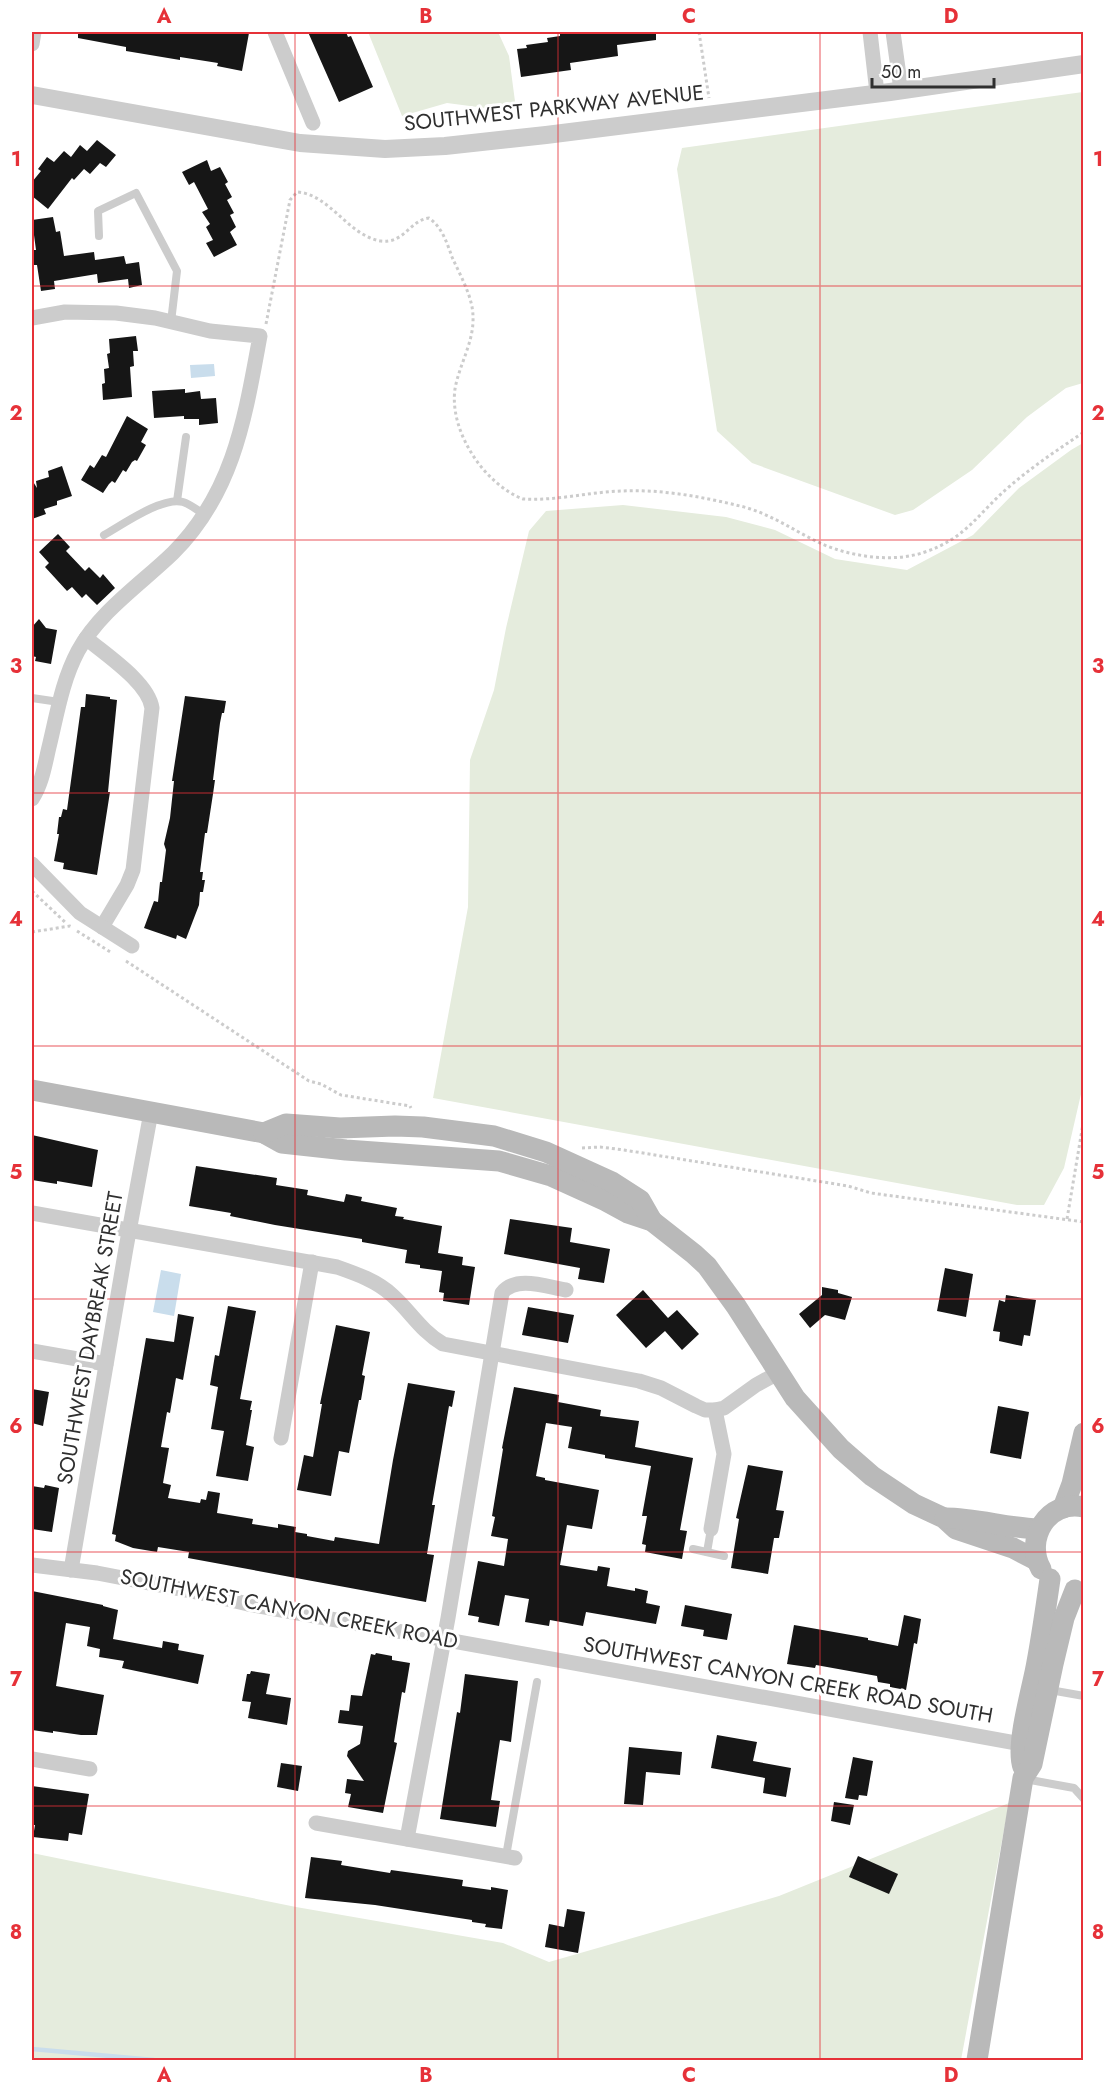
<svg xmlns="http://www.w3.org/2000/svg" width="1115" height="2092" font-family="Jost,sans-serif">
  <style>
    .green { fill: #e5ecdd }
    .water { fill: #c9ddec }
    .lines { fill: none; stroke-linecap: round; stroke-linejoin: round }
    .stream { stroke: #c9ddec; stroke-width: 4.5 }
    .building { fill: #161616 }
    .path { stroke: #ccc; stroke-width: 3; stroke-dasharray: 3 3; stroke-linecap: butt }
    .service { stroke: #ccc; stroke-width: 8 }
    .minor { stroke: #ccc; stroke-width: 15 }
    .tertiary { stroke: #ccc; stroke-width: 18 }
    .secondary { stroke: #b9b9b9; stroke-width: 21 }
    .grid { fill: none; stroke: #e63138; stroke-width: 1.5; stroke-opacity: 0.55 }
    .labels { text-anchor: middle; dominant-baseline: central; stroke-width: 6; stroke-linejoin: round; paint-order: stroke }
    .street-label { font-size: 21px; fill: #2f2f2f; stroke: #fff }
    .neatline { fill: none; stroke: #e63138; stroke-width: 2 }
    .grid-label { font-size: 20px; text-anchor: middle; font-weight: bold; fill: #e63138 }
  </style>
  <rect width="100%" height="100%" fill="#fff"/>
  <g class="green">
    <polygon points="368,32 498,32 509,56 516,109 508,111 447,103 402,116"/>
    <polygon points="1083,92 1083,383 1066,388 1027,417 972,470 913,510 895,515 752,463 717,431 677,169 682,148"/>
    <polygon points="1083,443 1084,1081 1064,1168 1044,1205 1017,1205 433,1098 468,907 470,760 494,690 506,628 529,531 546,511 623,505 726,517 775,530 835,559 907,570 973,535 1019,488 1071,450"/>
    <polygon points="1009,1803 961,2060 32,2060 32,1853 296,1907 503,1943 549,1962 779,1896"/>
  </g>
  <g class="water">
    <polygon points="214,364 215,376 191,378 190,365"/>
    <polygon points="161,1270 181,1274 174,1316 153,1312"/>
  </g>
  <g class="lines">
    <polyline class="stream" points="32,2049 154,2060"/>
  </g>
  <g class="building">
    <polygon points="78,32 242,32 249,33 242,71 217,66 218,63 180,57 180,60 126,51 126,47 78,38"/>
    <polygon points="308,32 346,32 348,37 351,36 373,87 339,102"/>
    <polygon points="560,32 656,32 656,40 617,45 618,56 570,63 571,70 521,77 517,49 527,48 526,45 548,42 547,38 560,36"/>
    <polygon points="97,140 116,155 106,167 100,163 90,174 84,169 74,180 72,178 48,209 32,196 32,182 41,171 38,169 47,157 54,162 64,151 71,157 80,145 87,151"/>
    <polygon points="207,160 211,171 220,167 228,182 225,184 232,197 227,200 234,213 230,215 236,227 230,232 237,245 214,257 206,243 213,240 206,227 210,224 202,212 208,209 194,182 189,185 182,172"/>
    <polygon points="53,217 56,232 60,231 64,256 94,252 95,260 124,256 126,264 139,262 142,285 129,288 128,279 98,283 97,274 54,281 55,289 41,291 37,265 33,265 32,250 36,250 32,220"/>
    <polygon points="136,336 138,351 133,351 134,366 130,367 132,397 103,400 102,384 105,383 104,369 109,368 107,354 110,353 109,339"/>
    <polygon points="185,389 185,393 200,391 201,399 216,398 218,423 199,425 199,419 184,419 184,416 154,418 152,391"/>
    <polygon points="127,416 148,429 141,442 146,445 137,461 135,460 132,462 126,472 123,470 115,483 112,481 109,484 103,493 81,480 90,465 94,468 102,455 106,457"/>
    <polygon points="62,466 72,496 57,501 57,505 44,509 46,514 32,519 32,480 37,488 36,481 49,477 48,471"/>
    <polygon points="58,534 70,547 66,551 85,571 89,567 100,578 103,574 115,588 97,605 86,594 82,598 72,587 67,591 45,567 49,563 39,552"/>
    <polygon points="39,619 46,628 57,630 51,664 35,661 36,657 32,656 32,627"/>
    <polygon points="86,694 110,697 110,699 117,700 108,792 110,792 97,875 63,869 64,863 54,861 59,834 57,834 59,817 61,817 63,809 67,810 81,707 85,707"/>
    <polygon points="185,696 226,701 224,713 222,713 220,723 213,780 215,780 213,794 207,833 205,833 200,872 203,872 202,880 205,880 203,892 200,892 199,905 186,939 177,935 176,939 144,928 154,901 158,902 160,882 162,882 166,850 164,844 170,818 174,781 172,781"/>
    <polygon points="32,1135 98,1150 92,1187 57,1181 57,1184 32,1180"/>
    <polygon points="196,1166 277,1178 276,1185 308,1190 307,1195 344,1202 346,1194 362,1197 361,1201 397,1208 395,1216 404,1217 403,1219 442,1226 438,1253 463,1257 462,1265 475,1267 469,1305 443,1301 444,1293 439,1292 442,1271 420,1268 420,1265 405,1263 407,1250 362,1242 362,1239 275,1225 230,1216 231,1213 189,1206"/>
    <polygon points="510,1219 572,1228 570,1242 610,1249 604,1283 578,1279 580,1268 504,1254"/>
    <polygon points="945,1268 973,1274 966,1317 937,1311"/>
    <polygon points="822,1287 838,1290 838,1293 852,1297 845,1320 825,1315 810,1328 799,1314 822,1295"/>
    <polygon points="643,1290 668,1318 677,1310 699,1334 682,1350 665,1331 646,1348 616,1315"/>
    <polygon points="1006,1295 1036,1300 1030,1336 1024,1335 1022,1346 999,1341 1000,1332 993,1331 999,1300 1005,1302"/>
    <polygon points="228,1306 256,1311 240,1399 252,1401 250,1410 252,1410 246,1445 254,1447 248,1481 216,1476 224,1431 211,1429 218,1387 210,1385 215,1355 219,1356"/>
    <polygon points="528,1307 574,1315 568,1343 522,1335"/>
    <polygon points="178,1314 194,1317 183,1380 176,1378 170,1413 167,1412 161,1447 169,1448 163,1483 171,1485 168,1498 200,1503 201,1499 206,1500 208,1491 220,1493 217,1513 253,1519 252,1524 278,1528 278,1524 296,1527 295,1532 307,1534 307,1536 334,1541 335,1537 379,1544 393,1460 408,1383 455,1391 452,1407 449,1406 432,1505 435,1505 427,1554 434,1555 426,1602 188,1558 189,1552 158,1547 157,1552 133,1548 115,1541 116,1535 112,1534 146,1338 174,1342"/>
    <polygon points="336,1325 370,1332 362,1375 365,1376 361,1400 359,1400 349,1453 339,1451 331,1496 297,1490 304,1455 313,1457 322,1404 320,1404"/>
    <polygon points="514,1387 559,1395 558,1402 601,1410 600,1416 639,1421 635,1447 693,1458 680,1530 687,1531 682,1559 645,1552 646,1545 642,1544 647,1516 642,1516 651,1466 605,1458 605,1455 568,1448 572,1427 546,1423 536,1476 545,1478 545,1480 599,1490 592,1529 567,1525 560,1565 597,1571 598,1566 610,1568 607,1586 635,1591 635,1588 648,1591 646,1603 660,1606 656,1624 586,1612 583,1626 550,1620 549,1626 525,1622 529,1599 505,1595 499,1626 478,1622 479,1617 468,1615 478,1561 504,1566 508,1539 491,1536 495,1517 492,1516 503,1449 502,1448"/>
    <polygon points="32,1389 49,1392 43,1426 32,1423"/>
    <polygon points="998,1406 1029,1412 1021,1459 990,1453"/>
    <polygon points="748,1465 783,1471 776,1510 784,1511 779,1538 774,1538 768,1574 731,1568 739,1519 736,1518"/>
    <polygon points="45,1485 59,1488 52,1532 32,1529 32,1486 44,1488"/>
    <polygon points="32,1591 103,1605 103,1606 118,1610 113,1639 162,1648 163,1641 179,1644 178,1650 204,1655 198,1684 122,1668 124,1661 99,1657 100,1649 87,1646 90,1627 66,1623 56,1686 104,1695 97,1735 81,1735 53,1731 53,1733 32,1730"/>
    <polygon points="685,1605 732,1614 727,1640 703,1636 704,1630 681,1626"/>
    <polygon points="904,1615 921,1619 917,1644 914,1643 906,1690 890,1687 890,1684 878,1682 877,1676 816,1665 815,1668 787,1664 794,1625 868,1638 868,1640 898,1646"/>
    <polygon points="376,1653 392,1656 392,1660 410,1663 405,1693 402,1692 394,1742 397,1743 383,1813 348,1807 351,1794 345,1793 347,1779 364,1781 347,1756 348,1751 360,1744 363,1726 338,1723 340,1710 349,1711 351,1695 362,1696 371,1654 375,1655"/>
    <polygon points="251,1671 270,1674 266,1694 291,1698 287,1725 248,1718 251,1702 242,1701 247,1674 250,1674"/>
    <polygon points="465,1674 518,1681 511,1742 500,1740 491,1800 500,1801 496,1827 440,1819 457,1712 460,1713"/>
    <polygon points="717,1735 757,1742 753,1761 791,1768 786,1797 763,1793 765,1778 711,1768"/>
    <polygon points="629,1747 682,1752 680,1775 646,1772 643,1805 624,1804"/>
    <polygon points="853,1757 873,1761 867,1796 859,1795 858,1800 845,1798"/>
    <polygon points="281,1763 302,1766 298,1791 277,1787"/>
    <polygon points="32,1786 89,1794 82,1835 69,1833 68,1841 33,1837 35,1825 32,1825"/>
    <polygon points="834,1802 854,1805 850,1825 831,1821"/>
    <polygon points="858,1856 898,1874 889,1894 849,1877"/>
    <polygon points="311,1857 342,1861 341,1865 390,1873 391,1870 463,1880 462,1886 491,1890 491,1887 508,1890 502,1929 485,1927 486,1924 472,1922 472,1920 375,1905 305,1898"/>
    <polygon points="567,1909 585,1912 578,1953 545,1947 549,1924 564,1927"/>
  </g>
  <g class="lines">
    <g class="path">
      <polyline points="699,32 709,98"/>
      <path d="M266,324L290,200L297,192C330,194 348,236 381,241C404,244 410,220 429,218C442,227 447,243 452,257C460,275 473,297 473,317C474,342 459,365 455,389C449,431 484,484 523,499C556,501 589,492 622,491C661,489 703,497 740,506C770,513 794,531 822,544C853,557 893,563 925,552C967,538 979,512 1010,486C1033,466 1059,449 1084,432"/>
      <polyline points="32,891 66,923"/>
      <polyline points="77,931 112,953"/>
      <polyline points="32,932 70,926 72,927"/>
      <polyline points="126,961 309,1081 321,1084 341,1095 410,1106 411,1108"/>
      <polyline points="582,1148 600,1147 624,1150 848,1186 871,1193 1084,1222"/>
      <polyline points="1067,1219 1084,1118"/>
    </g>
    <g class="service">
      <polyline points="99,236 98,211 136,193 177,271 171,322"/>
      <polyline points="177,501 186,437"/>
      <path d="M104,535C122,525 163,496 183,502C190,504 197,510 204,514"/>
      <polyline points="32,698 59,702"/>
      <polyline points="693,1549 724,1556"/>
      <polyline points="707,1552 711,1529"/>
      <polyline points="1050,1690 1084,1696"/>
      <polyline points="1025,1779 1074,1788 1084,1799"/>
      <polyline points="506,1856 537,1682"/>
    </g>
    <g class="minor">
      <polyline points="275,32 313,123"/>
      <polyline points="870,32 877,93"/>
      <polyline points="893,32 901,90"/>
      <polyline points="32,44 34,32"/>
      <path d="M32,318L65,312L116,313L155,318L210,331L260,336C245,417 234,492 173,553C141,584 100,611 78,651C62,681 57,714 49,747C45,764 42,784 32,799"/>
      <path d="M86,638C106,655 148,682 152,708L133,870L127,885L102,927"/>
      <polyline points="32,864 80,913 132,946"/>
      <path d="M32,1213L337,1267C357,1274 377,1281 392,1295C411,1312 420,1330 443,1344L639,1381L661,1388L696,1406L705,1410H715L724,1408L756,1385L778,1373"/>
      <polyline points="32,1351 106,1364"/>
      <polyline points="281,1438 312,1262"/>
      <polyline points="711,1529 724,1454 715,1410"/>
      <polyline points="32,1565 97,1573 206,1594 248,1604 1022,1744"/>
      <polyline points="71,1570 126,1248 151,1112"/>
      <polyline points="32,1759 90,1769"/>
      <polyline points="316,1823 515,1858"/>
      <path d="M407,1839L448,1618L502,1293C516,1275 547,1287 566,1290"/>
    </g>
    <polyline class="tertiary" points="32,95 300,143 385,149 445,146 546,135 890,92 1084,64"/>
    <g class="secondary">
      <polyline points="32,1090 264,1133 282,1143 346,1150 499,1161 551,1176 606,1201 628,1213 652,1221 694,1254 707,1266 736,1306 795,1398 841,1449 872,1476 914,1504 944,1518 956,1529 1013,1548 1036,1560"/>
      <polyline points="264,1133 286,1124 340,1128 395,1126 423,1127 494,1136 546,1152 612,1182 640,1200 652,1221"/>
      <polyline points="1063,1508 1072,1484 1084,1433"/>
      <path d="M945,1518C976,1518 1007,1528 1038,1529"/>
      <path d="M1041,1569C1024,1539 1048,1499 1084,1507"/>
      <path d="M1023,1767C1015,1745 1033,1687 1037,1662C1042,1635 1046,1607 1050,1579"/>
      <polyline points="977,2060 1023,1778 1032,1764 1053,1664 1064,1618 1075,1590"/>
    </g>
  </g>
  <path class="grid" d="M295,32V2060M558,32V2060M820,32V2060M32,286H1084M32,540H1084M32,793H1084M32,1046H1084M32,1299H1084M32,1552H1084M32,1806H1084"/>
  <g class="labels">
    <g class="street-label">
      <text transform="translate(554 108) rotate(-6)">SOUTHWEST PARKWAY AVENUE</text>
      <text transform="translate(90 1338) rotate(-80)">SOUTHWEST DAYBREAK STREET</text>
      <text transform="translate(289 1609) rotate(11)">SOUTHWEST CANYON CREEK ROAD</text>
      <text transform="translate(788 1680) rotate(10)">SOUTHWEST CANYON CREEK ROAD SOUTH</text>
    </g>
  </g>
  <rect width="1115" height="2092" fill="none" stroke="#ffffff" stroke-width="66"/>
  <path d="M872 78v9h122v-9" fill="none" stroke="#2f2f2f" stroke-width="3"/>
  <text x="881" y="78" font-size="18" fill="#2f2f2f" stroke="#ffffff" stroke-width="4.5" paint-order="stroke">50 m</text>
  <rect x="33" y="33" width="1049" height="2026" class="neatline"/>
  <g class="grid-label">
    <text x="164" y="23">A</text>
    <text x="426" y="23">B</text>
    <text x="689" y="23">C</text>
    <text x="951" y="23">D</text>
    <text x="16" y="166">1</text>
    <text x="1098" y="166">1</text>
    <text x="16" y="420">2</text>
    <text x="1098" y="420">2</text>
    <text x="16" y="673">3</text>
    <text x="1098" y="673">3</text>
    <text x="16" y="926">4</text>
    <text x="1098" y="926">4</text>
    <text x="16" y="1179">5</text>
    <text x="1098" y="1179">5</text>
    <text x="16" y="1433">6</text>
    <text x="1098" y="1433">6</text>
    <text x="16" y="1686">7</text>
    <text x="1098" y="1686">7</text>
    <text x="16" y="1939">8</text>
    <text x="1098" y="1939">8</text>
    <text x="164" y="2082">A</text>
    <text x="426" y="2082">B</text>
    <text x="689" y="2082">C</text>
    <text x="951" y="2082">D</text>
  </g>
</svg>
